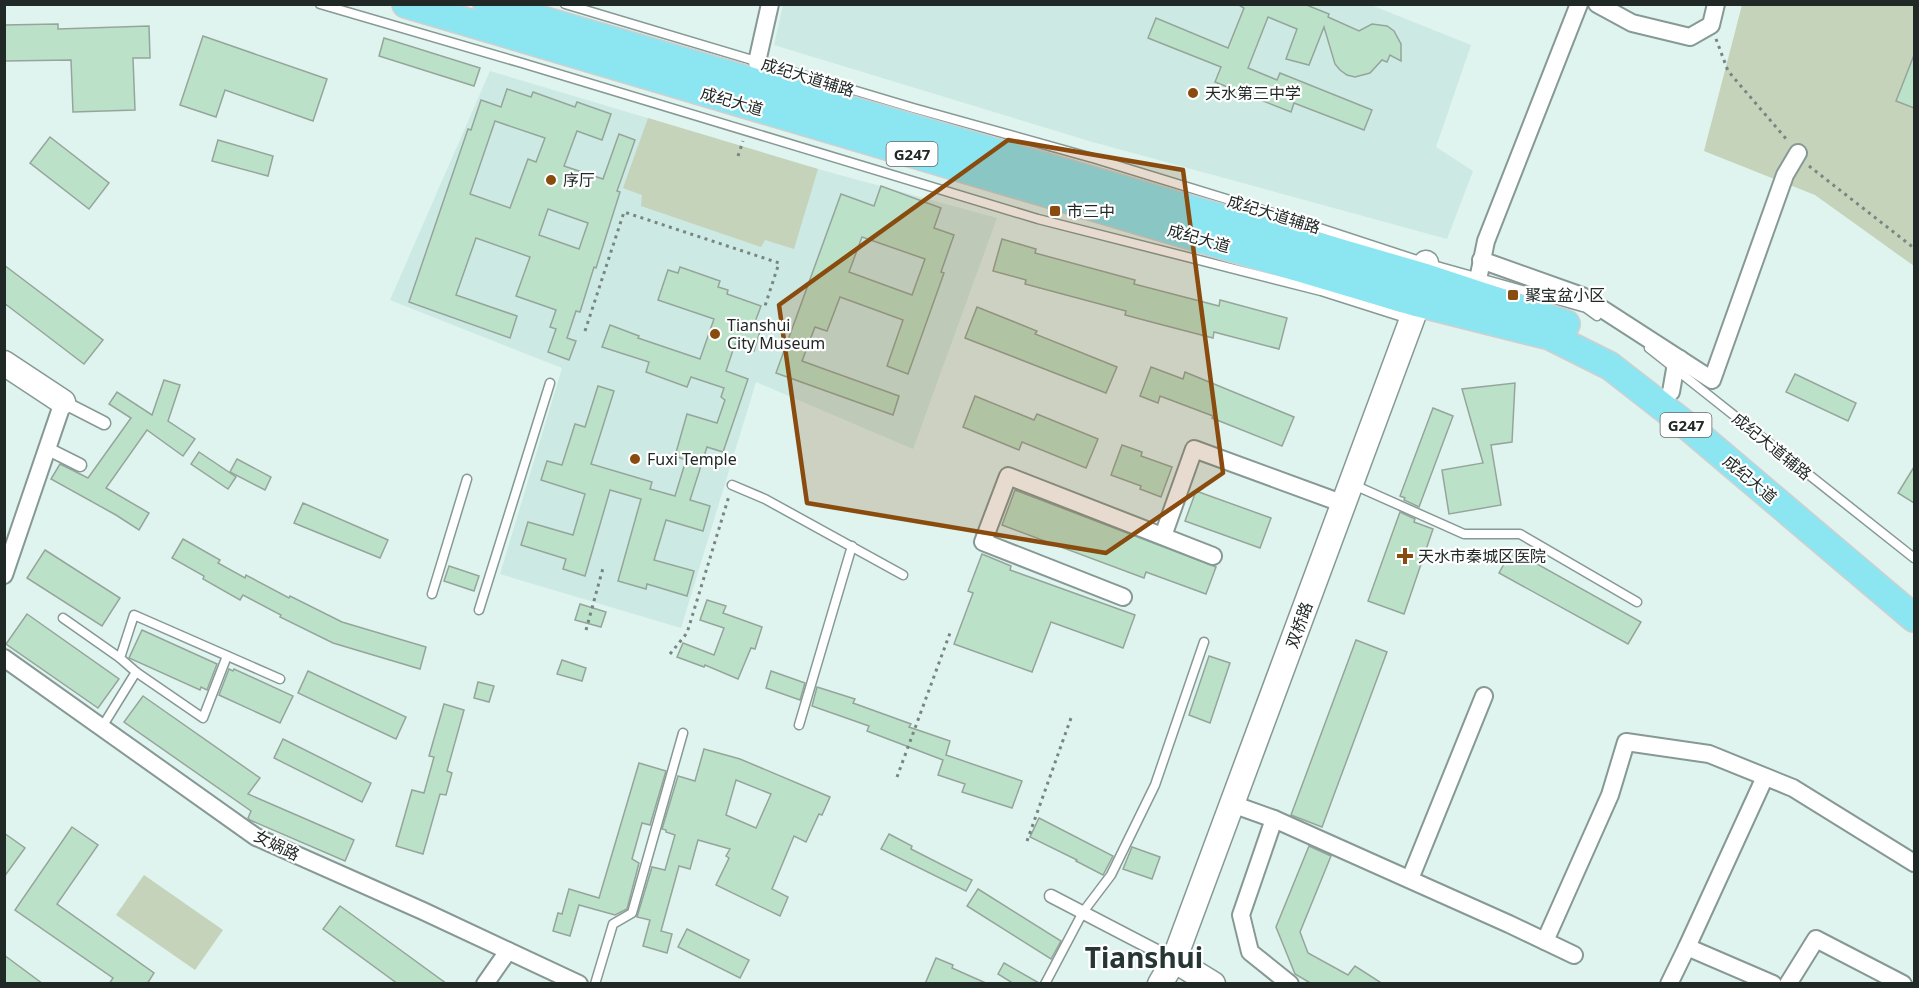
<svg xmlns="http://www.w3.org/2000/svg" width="1919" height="988" font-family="'Noto Sans','Noto Sans SC',sans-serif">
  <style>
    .built { fill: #cce9e3 }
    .green { fill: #c5d3ba }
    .building { fill: #bbe2c9; stroke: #96a59b; stroke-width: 1.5; fill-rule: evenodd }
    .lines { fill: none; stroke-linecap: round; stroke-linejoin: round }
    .service-casing { stroke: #869995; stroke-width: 11 }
    .pedestrian-casing { stroke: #869995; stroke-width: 15 }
    .minor-casing { stroke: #869995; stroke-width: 20 }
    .secondary-casing { stroke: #869995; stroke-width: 27 }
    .trunk-casing { stroke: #ced0cf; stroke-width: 30 }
    .path { stroke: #788582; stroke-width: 3; stroke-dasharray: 3 4.5; stroke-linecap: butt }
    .service { stroke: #fff; stroke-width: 8 }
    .pedestrian { stroke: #fff; stroke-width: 12 }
    .minor { stroke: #fff; stroke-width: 16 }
    .secondary { stroke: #fff; stroke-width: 24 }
    .trunk { stroke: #8be6f2; stroke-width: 27 }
    .marked { fill: #894b0e; fill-opacity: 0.2; stroke: #894b0e; stroke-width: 4.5; stroke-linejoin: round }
    .poi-dot { fill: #894b0e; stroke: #fff; stroke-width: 2 }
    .labels { text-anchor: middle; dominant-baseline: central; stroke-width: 4.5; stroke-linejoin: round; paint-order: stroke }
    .shield { fill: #fff; stroke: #646968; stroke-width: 1.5 }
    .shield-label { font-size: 15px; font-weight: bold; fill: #212927 }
    .street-label { font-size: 16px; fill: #212927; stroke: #fff }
    .poi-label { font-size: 16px; fill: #212927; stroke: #fff; text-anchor: start }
    .town-label { font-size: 28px; font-weight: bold; fill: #263633; stroke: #fff }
  </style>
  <rect width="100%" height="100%" fill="#dff3ef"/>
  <g class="built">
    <polygon points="783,5 1371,5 1471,45 1436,147 1473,171 1447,239 1089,141 774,45"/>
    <polygon points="490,71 818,169 997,218 913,449 756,382 681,628 500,574 562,368 390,300"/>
  </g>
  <g class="green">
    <polygon points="1742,5 1914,5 1914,266 1815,195 1704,151"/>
    <polygon points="648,118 818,169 794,249 765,240 761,247 641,206 642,195 623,188"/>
    <polygon points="144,875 223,930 195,970 116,915"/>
  </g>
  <g class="building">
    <polygon points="1237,4 1304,4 1329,14 1328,17 1359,31 1372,24 1387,26 1394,31 1401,44 1401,61 1390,55 1387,62 1382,60 1370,73 1355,77 1347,75 1340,70 1335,64 1324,27 1309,65 1286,59 1297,29 1268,17 1248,68 1277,80 1280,73 1372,110 1364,130 1294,103 1291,112 1215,82 1221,67 1148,38 1156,18 1228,48 1244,8"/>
    <polygon points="58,24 58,29 149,26 150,58 133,58 135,110 73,112 71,60 4,61 4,25"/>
    <polygon points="203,36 327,79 313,121 225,90 216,117 180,105"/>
    <polygon points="384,38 480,68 474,86 379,56"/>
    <polygon points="1914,55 1914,108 1896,101"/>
    <path d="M507,89L531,97L533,92L575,107L577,102L611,114L602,140L577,131L564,166L603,179L619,134L635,140L617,191L620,192L596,268L594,267L580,312L576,311L567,338L576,341L569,360L548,352L556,329L550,327L556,310L516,296L530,257L476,238L456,295L517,316L510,338L409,302L468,129L471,130L481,100L501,107ZM495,121L545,138L536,162L528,159L510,208L470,194ZM548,209L588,223L579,249L539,235Z"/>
    <polygon points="50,137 109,183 89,209 30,163"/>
    <polygon points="218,140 273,156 268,176 212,161"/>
    <path d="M881,186L941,208L934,228L954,235L941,272L944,273L908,374L887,366L903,320L840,297L827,331L815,327L802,361L899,396L893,415L776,373L841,194L874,206ZM862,237L925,259L912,295L849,272Z"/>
    <polygon points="1002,239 1036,249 1035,253 1135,280 1134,284 1219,306 1220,300 1287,318 1279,349 1214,332 1213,338 1159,324 1125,315 1126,311 1025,284 1026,280 993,271"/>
    <polygon points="4,265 103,340 84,364 4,303"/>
    <polygon points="680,267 720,281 718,287 728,290 727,294 761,306 755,322 762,325 754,351 735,344 726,371 748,379 723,452 707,447 690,500 710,506 703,531 666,520 654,560 694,571 687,596 647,584 646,589 618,581 641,499 610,490 585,576 563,569 566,559 521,545 528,522 573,535 585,494 541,480 547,461 562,465 575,424 585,427 598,386 614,391 591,464 652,482 650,489 675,496 686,460 675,456 687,414 717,423 725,400 721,397 724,388 691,377 687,387 646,372 649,362 602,347 610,325 639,336 638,338 700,359 714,319 658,300 668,270 678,273"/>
    <polygon points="977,307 1037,331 1035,334 1117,367 1106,393 965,338"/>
    <polygon points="1151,367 1183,379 1185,372 1294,417 1282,446 1212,418 1213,416 1160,396 1158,403 1140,396"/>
    <polygon points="1795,374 1856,403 1848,421 1786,392"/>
    <polygon points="164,380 180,385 168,421 195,439 183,456 147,430 106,488 149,513 139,530 116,515 51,479 60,464 88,478 131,418 109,404 117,392 152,415"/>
    <polygon points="1515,383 1512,442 1491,445 1501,505 1449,514 1442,470 1483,463 1462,389"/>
    <polygon points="975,396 1034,420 1037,414 1098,439 1086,468 1022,442 1019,450 963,427"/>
    <polygon points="1433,408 1453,416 1419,507 1404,500 1405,498 1400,496"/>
    <polygon points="1122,445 1142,452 1141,456 1172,467 1161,497 1140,489 1141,486 1111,475"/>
    <polygon points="199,452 236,477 228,489 191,464"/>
    <polygon points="237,459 271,477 265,490 230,472"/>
    <polygon points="1914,467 1914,503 1898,493"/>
    <polygon points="1015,490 1216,567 1206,594 1146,572 1144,578 1002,525"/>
    <polygon points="1196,491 1271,518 1260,548 1185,521"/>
    <polygon points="303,503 388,540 380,558 294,523"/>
    <polygon points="1400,512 1415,519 1414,522 1433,529 1404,614 1368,601"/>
    <polygon points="183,539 220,560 218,563 245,578 246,575 289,598 290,596 342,622 426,647 420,669 333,643 280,617 281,615 243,595 240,600 203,579 204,576 172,558"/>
    <polygon points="45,550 120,598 102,626 27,578"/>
    <polygon points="1512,550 1641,622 1628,644 1499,573"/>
    <polygon points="982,554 1011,566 1010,570 1135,615 1123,648 1051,622 1032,672 954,644 973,593 968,591"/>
    <polygon points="449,566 479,576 474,591 444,581"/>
    <polygon points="707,600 726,606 723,613 762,627 755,649 751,648 738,679 705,665 704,667 677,657 683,643 714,655 724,628 700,620"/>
    <polygon points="580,604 606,612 601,627 575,620"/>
    <polygon points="27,614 119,679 98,708 6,644"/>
    <polygon points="142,630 217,664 207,690 201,687 200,690 129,658"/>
    <polygon points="1356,640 1387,652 1322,827 1291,815"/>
    <polygon points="1209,656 1230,663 1210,723 1189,715"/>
    <polygon points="562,660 586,668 582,681 557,674"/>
    <polygon points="229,669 233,671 234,669 293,696 280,723 219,695"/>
    <polygon points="308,671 406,717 396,739 298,693"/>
    <polygon points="771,671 805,683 800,700 766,688"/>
    <polygon points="478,682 494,686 489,702 474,698"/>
    <polygon points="817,687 855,699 853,703 911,724 909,727 950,741 946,755 1022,781 1012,808 962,792 965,784 938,775 943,760 867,731 869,726 812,706"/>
    <polygon points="143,696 260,778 248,794 354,840 345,861 250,820 248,818 251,811 124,722"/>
    <polygon points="444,704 464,710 447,771 452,773 446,795 440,794 423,854 396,846 412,790 424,793 434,757 429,756"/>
    <polygon points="283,739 371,783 362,802 274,758"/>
    <path d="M704,749L740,759L830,797L822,815L819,814L806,842L794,836L772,889L788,897L780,916L716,885L729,858L726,856L730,849L698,840L690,869L679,866L661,931L672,934L667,953L643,946L650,920L637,917L652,867L665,870L675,835L666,832V830L662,829L678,776L695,781ZM736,780L771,794L756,828L726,815Z"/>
    <polygon points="639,763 666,771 650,825 642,823 632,859 639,863 627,909 615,915 579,905 570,936 553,931 558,913 562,914 569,889 599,898"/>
    <polygon points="1039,818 1113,856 1103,875 1076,861 1077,860 1030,837"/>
    <polygon points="72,827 98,845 57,904 154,973 147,984 109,984 113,978 15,910"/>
    <polygon points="4,833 25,848 4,877"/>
    <polygon points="889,834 912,846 911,849 972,880 966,891 881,849"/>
    <polygon points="1309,846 1331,856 1300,932 1308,953 1348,975 1355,966 1383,984 1312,984 1295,974 1276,927"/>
    <polygon points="1132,847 1160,857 1152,879 1123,869"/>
    <polygon points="978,889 1061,941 1051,959 967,906"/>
    <polygon points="340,906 447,984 398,984 323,929"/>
    <polygon points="687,929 749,960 740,978 678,947"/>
    <polygon points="4,955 43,984 4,984"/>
    <polygon points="936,958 953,965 952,968 988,984 925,984"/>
    <polygon points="1004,963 1039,983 1039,984 1014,984 998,974"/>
  </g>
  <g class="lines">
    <defs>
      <g id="service">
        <polyline points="320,4 522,63 1038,219 1321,291 1409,319"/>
        <polyline points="565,4 913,108 1096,159 1295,220 1426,263 1586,308 1597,316"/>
        <polyline points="1649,348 1914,558"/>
        <polyline points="732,485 765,499 903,575"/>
        <polyline points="1354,485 1464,534 1520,534 1637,602"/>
        <polyline points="432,594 467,479"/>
        <polyline points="479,610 550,383"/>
        <polyline points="63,618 120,658"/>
        <polyline points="136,672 203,718 227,656"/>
        <polyline points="799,725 852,546"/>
        <polyline points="102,727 136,672 120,658 134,615 280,679"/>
        <polyline points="595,984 613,924 632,913 683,733"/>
        <polyline points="1045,984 1083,912 1111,875 1155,785 1204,642"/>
      </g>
      <g id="pedestrian">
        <polyline points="63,402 104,423"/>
        <polyline points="48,449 80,465"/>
        <polyline points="1051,896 1174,960"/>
      </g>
      <g id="minor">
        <polyline points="1597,4 1632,23 1690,37 1711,25 1716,4"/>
        <polyline points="757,62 770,4"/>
        <polyline points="1481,260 1582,296 1712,380 1785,175 1798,153"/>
        <polyline points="1475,294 1486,241 1579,4"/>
        <polyline points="1671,392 1675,369 1680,359"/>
        <polyline points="1163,536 1194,449 1344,504"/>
        <polyline points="4,575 63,402"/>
        <polyline points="1123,597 983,542 1008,476 1213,556"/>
        <polyline points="4,658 256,837 423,911 579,984"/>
        <polyline points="1232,804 1274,819 1241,915 1250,952 1290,984"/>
        <polyline points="1274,819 1509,924 1574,955"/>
        <polyline points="1410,879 1484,696"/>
        <polyline points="1545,941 1610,795 1626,742 1709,754 1793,788 1914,863"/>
        <polyline points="1687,947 1765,777"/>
        <polyline points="485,984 508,951"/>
        <polyline points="1669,984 1687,947 1773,984"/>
        <polyline points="1788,984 1816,939 1903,984"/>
      </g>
      <g id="secondary">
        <polyline points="4,363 63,402"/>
        <polyline points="1174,960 1213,984"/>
        <polyline points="1160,984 1174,960 1418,303 1427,278 1426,263"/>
      </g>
      <g id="trunk">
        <polyline points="406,4 1418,303 1550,336 1610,366 1691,429 1914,618"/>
        <polyline points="487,4 1427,278 1566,324"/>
      </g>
    </defs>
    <use href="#service" class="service-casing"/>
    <use href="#pedestrian" class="pedestrian-casing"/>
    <use href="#minor" class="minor-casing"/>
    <use href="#secondary" class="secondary-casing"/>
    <use href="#trunk" class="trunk-casing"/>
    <g class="path">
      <polyline points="1716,39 1728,71 1788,141"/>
      <polyline points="738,156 743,141"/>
      <polyline points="1809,166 1914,248"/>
      <polyline points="585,331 624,212 779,263 764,309"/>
      <polyline points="586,630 603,568"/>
      <polyline points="670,654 687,633 729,496"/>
      <polyline points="897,777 950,633"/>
      <polyline points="1027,841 1071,718"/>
    </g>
    <use href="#service" class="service"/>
    <use href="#pedestrian" class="pedestrian"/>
    <use href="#minor" class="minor"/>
    <use href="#secondary" class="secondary"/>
    <use href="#trunk" class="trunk"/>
  </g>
  <path class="marked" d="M1008,140L1183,170L1223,473L1106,553L807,503L779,305Z"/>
  <g class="poi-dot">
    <circle cx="1193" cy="93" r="6"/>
    <circle cx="551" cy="180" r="6"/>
    <rect x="1049" y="205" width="12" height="12" rx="3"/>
    <rect x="1507" y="289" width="12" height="12" rx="3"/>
    <circle cx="715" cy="334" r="6"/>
    <circle cx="635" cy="459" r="6"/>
    <path d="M1402 547h6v6h6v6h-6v6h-6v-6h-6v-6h6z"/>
  </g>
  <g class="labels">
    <g class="shield">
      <rect x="886.5" y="142" width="51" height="24" rx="4.5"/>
      <rect x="1660.5" y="413" width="51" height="24" rx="4.5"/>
    </g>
    <g class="shield-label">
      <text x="912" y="154">G247</text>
      <text x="1686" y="425">G247</text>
    </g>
    <g class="street-label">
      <text transform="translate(808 77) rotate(17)">成纪大道辅路</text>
      <text transform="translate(732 101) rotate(16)">成纪大道</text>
      <text transform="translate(1274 214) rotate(17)">成纪大道辅路</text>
      <text transform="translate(1199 238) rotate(16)">成纪大道</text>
      <text transform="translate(1772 446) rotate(39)">成纪大道辅路</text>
      <text transform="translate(1750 479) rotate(40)">成纪大道</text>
      <text transform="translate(1299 625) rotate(-70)">双桥路</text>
      <text transform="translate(277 845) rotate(26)">女娲路</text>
    </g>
    <g class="poi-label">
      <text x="1205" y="93">天水第三中学</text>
      <text x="563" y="180">序厅</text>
      <text x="1067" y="211">市三中</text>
      <text x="1525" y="295">聚宝盆小区</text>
      <text x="727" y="325">Tianshui<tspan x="727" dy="18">City Museum</tspan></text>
      <text x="647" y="459">Fuxi Temple</text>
      <text x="1418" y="556">天水市秦城区医院</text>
    </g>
    <g class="town-label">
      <text x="1144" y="957">Tianshui</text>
    </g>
  </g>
  <rect width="1919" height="988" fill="none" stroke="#212927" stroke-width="12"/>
</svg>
